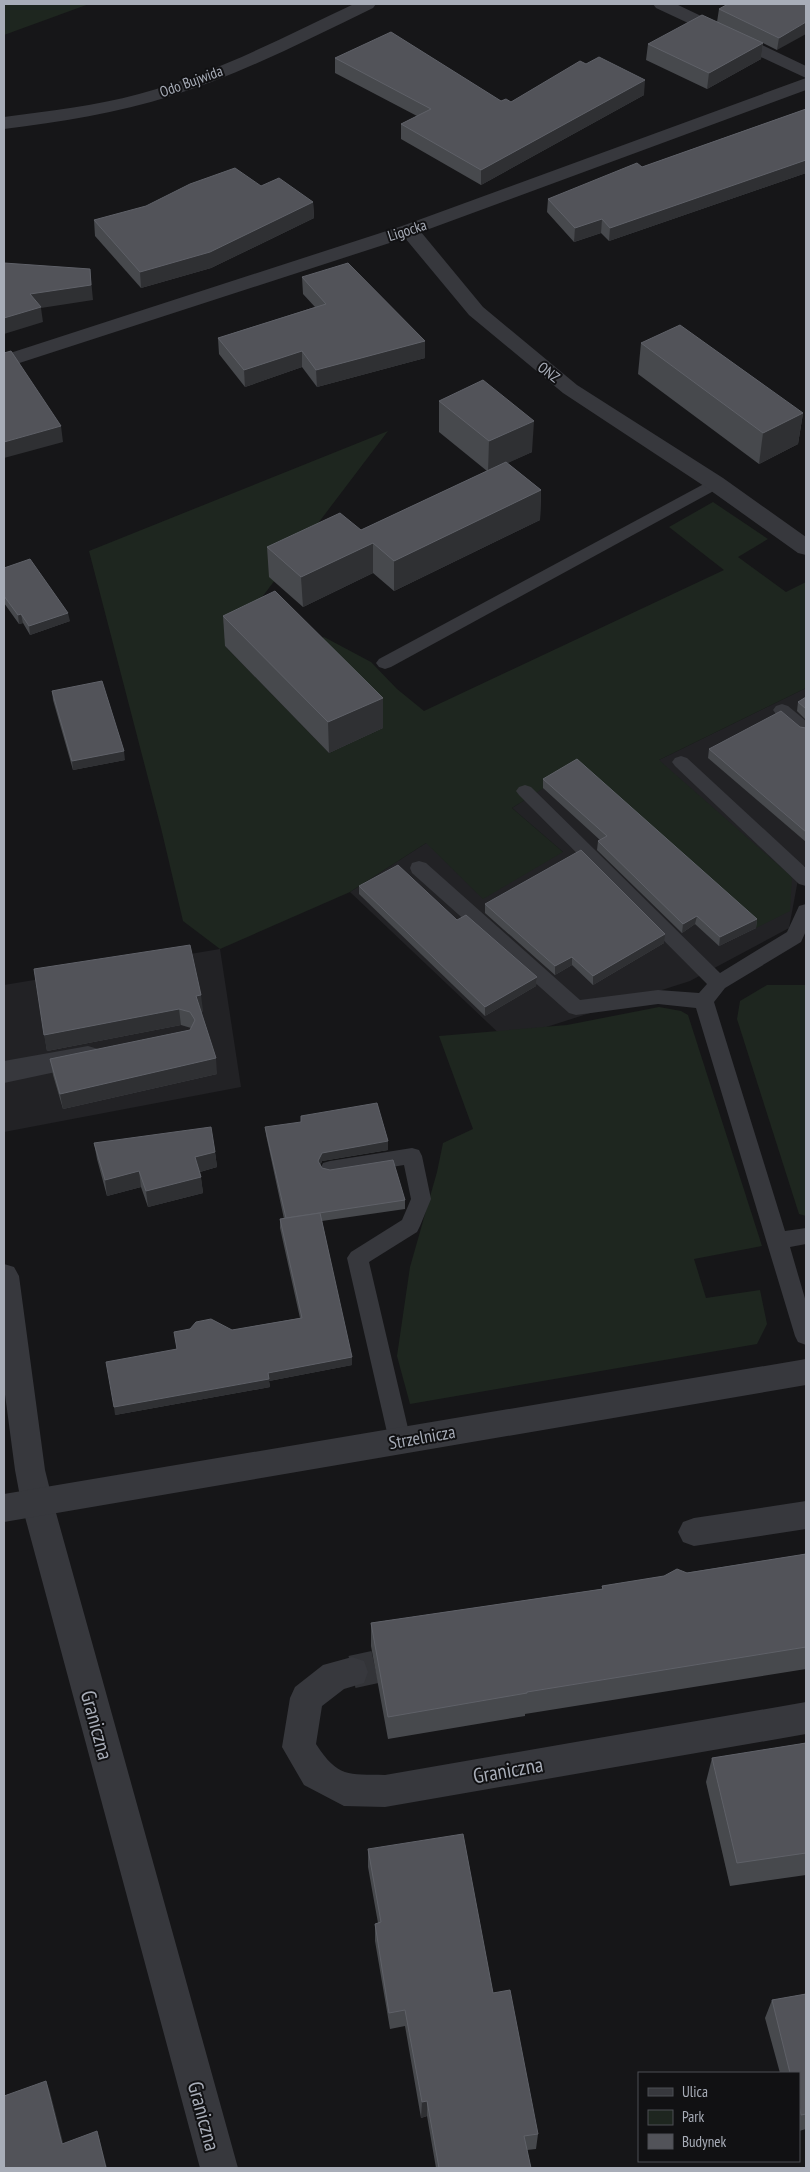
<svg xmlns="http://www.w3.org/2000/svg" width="810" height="2172" font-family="'PT Sans Narrow',sans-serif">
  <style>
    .built { fill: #222225 }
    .green { fill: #1e261f }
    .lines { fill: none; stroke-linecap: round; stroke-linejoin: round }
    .minor-tunnel { stroke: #333438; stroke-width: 33; stroke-dasharray: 33 16; stroke-linecap: butt }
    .service { fill: #37383d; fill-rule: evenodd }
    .minor { fill: #37383d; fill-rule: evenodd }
    .tertiary { fill: #37383d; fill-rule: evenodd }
    .wall { fill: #47494d }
    .shaded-wall { fill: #2f3033 }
    .building { fill: #525359; stroke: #5f6168 }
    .labels { text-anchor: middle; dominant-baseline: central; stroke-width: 4; stroke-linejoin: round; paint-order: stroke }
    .far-street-label { font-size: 15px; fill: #a8adb8; stroke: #111113 }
    .street-label { font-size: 18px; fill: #a8adb8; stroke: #111113 }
    .near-street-label { font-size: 21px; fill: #a8adb8; stroke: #111113 }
  </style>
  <rect width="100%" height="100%" fill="#161618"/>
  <g class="built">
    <polygon points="806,688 806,865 800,869 789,928 690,981 506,1040 350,892 426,843 563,852 512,808 543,788 616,781"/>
    <polygon points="220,949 241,1087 4,1132 4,985"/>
  </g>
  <g class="green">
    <polygon points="4,4 89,4 4,35"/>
    <polygon points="388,431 225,646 329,753 383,728 302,647 324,637 371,662 397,689 424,711 724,570 669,527 713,502 768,539 738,557 786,592 806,582 806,688 659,760 792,877 790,911 756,928 576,768 512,808 563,852 483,899 426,843 350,892 220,949 183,921 161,828 89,551"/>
    <polygon points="767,985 806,985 806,1216 799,1214 737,1019 740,1001"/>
    <polygon points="659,1007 681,1011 688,1015 762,1246 694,1259 706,1298 760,1290 767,1324 757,1344 410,1404 397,1356 410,1267 437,1172 443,1143 473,1129 439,1036 567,1025"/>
  </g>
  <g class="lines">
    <polyline class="minor-tunnel" points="352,1672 375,1667"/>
    <g class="service">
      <polygon points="715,478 721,479 723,483 721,487 391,667 385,669 379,667 376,663 379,659"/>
      <polygon points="782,704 788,706 806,721 806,736 800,734 776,714 773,710 776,706"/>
      <polygon points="681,756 687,758 806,868 806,886 799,884 675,766 672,762 675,758"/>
      <polygon points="525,785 531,787 720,973 787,932 799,906 806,904 806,931 801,942 725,988 714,1002 785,1231 806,1228 806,1244 790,1247 806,1302 806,1345 798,1342 795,1336 696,1008 658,1004 576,1015 569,1013 412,873 410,868 412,863 419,861 426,863 580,1000 658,990 699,993 707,984 519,795 516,791 519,787"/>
      <polygon points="412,1148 419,1150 422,1156 431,1199 420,1226 417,1232 369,1262 411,1441 408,1448 400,1451 392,1448 389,1441 347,1258 351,1252 402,1220 411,1199 404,1165 330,1177 323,1175 320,1169 323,1163 330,1161"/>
    </g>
    <g class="minor">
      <path d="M354,4H376L373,8C307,40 241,74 171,96C118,113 60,122 4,129V117C49,111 95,106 139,94C214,74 284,37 354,4Z"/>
      <polygon points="653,4 676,4 806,66 806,90 421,232 483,307 577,385 723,478 806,537 806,555 798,553 707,488 563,393 469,315 405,238 4,368 4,355 402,226 806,78 656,8"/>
      <polygon points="88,1046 98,1049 102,1056 98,1063 4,1083 4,1061"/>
      <polygon points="4,1264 14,1267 19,1276 45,1470 53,1502 238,2168 200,2168 21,1502 15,1470 4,1387"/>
      <polygon points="806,1501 806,1529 694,1546 683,1542 678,1532 683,1522 694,1518"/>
      <path d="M352,1657L364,1661L368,1672L364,1683L344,1689L322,1706L316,1744C338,1778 348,1774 385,1775L806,1702V1734L385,1807L344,1806L304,1785L282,1747L290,1698L295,1687L323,1665Z"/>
    </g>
    <polygon class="tertiary" points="806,1359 806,1385 4,1522 4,1494"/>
  </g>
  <g class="wall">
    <polygon points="806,4 777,50 763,43 761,59 707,89 646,60 648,44 717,22 719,9"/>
    <polygon points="335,58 501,101 511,102 586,64 644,95 481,185 401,139 401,124 417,116 335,73"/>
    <polygon points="806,109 806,173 609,241 601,233 574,242 547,212 548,199 642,167"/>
    <polygon points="261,186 313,202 314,218 211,268 141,288 95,236 94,220"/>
    <polygon points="302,277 425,341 425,358 317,387 302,367 245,387 219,354 218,338 315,307 303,294"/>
    <polygon points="641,343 803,413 798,444 759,464 638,374"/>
    <polygon points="439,401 532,452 507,463 541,490 540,520 394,591 373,573 303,607 269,577 267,547 361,530 487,471 439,432"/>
    <polygon points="4,568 70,621 30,635 23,623 19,624 4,603"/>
    <polygon points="223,616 383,728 329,753 225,646"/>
    <polygon points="52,691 125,760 73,770 53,700"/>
    <polygon points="806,697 806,720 797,711 798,702"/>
    <polygon points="800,727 806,728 806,842 708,758 709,749"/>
    <polygon points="543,779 757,919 756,928 719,946 695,924 682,933 597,850 598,841 600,840 543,788"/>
    <polygon points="359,886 457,920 537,977 536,986 485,1016 359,894"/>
    <polygon points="485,904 664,943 593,985 572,965 555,975 485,913"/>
    <polygon points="34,969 203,1011 201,1012 217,1074 63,1109 53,1075 50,1059 190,1030 191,1028 181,1025 47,1051"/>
    <polygon points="265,1127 388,1150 322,1161 320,1166 322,1168 405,1200 405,1209 322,1221 352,1365 269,1381 270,1387 115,1415 176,1349 232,1330 300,1318 280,1228 280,1219 284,1219 266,1135"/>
    <polygon points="94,1143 215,1152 217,1167 200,1172 203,1193 148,1207 141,1187 107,1196 97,1159"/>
    <polygon points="806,1554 806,1669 525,1714 525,1716 388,1739 371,1646 371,1623 602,1589 602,1586"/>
    <polygon points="806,1743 806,1875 730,1886 706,1782 712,1758"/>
    <polygon points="368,1849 493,1993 538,2134 536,2149 527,2150 531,2168 436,2168 427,2116 421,2118 405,2026 390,2029 375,1941 375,1924 378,1923 368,1867"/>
    <polygon points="806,1994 806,2129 799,2131 799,2073 780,2073 765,2018 772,2000"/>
  </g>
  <g class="shaded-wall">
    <polygon points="806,22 806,34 777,50 779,38"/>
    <polygon points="763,43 761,59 707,89 709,73"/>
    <polygon points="645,80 644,95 481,185 481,170"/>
    <polygon points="806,160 806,173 609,241 610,228"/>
    <polygon points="313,202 314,218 211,268 141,288 140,272"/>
    <polygon points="602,219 601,233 574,242 575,228"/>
    <polygon points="90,269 93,300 41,308 43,322 4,334 4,318 30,294"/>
    <polygon points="425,341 425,358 317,387 316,370"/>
    <polygon points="302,351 302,367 245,387 244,370"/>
    <polygon points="803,413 798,444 759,464 763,433"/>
    <polygon points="534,421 532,452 488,472 489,441"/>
    <polygon points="61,426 63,442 4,458 4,442"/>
    <polygon points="541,490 540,520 394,591 394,561"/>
    <polygon points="373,543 373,573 303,607 301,577"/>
    <polygon points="68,613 70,621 30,635 29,626"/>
    <polygon points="21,614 23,623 19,624 18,615"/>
    <polygon points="383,698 383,728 329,753 328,722"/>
    <polygon points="124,751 125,760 73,770 72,761"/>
    <polygon points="697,916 695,924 682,933 683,924"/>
    <polygon points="757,919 756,928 719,946 720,937"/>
    <polygon points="665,934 664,943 593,985 593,976"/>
    <polygon points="572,957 572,965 555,975 555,966"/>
    <polygon points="537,977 536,986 485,1016 485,1007"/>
    <polygon points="201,995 203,1011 198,1012 196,996"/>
    <polygon points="179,1009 181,1025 47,1051 44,1035"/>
    <polygon points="216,1058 217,1074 63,1109 60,1094"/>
    <polygon points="388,1141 388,1150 322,1161 318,1170 318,1161 322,1153"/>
    <polygon points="215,1152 217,1167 196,1173 195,1157"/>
    <polygon points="139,1171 141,1187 107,1196 105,1180"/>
    <polygon points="201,1177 203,1193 148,1207 146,1191"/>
    <polygon points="352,1357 352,1365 269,1381 270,1387 115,1415 114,1407 268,1373"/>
    <polygon points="46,2081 50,2092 66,2154 62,2144"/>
    <polygon points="427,2101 427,2116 421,2118 422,2102"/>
    <polygon points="97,2131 100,2141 107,2168 106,2168"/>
  </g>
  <g class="building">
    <polygon points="728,4 806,4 806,22 779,38 719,9"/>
    <polygon points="702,15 763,43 709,73 648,44"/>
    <polygon points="391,32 501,101 506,99 511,102 580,61 586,64 599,57 645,80 481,170 401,124 431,109 335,58"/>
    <polygon points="806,109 806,160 610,228 602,219 575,228 548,199 637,163 642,167"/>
    <polygon points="235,168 261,186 279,178 313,202 210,252 140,272 94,220 146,206 190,184"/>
    <polygon points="4,263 90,269 91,285 30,294 41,307 4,318"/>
    <polygon points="348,263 425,341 316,370 302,351 244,370 218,338 326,304 302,277"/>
    <polygon points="680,325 803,413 763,433 641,343"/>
    <polygon points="11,351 61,426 4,442 4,353"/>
    <polygon points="483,380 534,421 489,441 439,401"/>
    <polygon points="506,462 541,490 394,561 373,543 301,577 267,547 340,513 361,530"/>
    <polygon points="30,559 68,613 29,626 21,614 18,615 4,596 4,568"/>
    <polygon points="275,591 383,698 328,722 223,616"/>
    <polygon points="102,681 124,751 72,761 52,691"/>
    <polygon points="806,697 806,709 798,702"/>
    <polygon points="781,711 800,727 806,728 806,832 709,749"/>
    <polygon points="577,759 757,919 720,937 697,916 683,924 598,841 607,836 543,779"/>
    <polygon points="581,850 665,934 593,976 572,957 555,966 485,904"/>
    <polygon points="398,865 457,920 466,915 537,977 485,1007 359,886"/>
    <polygon points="190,945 201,995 196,996 216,1058 60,1094 50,1059 190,1030 195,1020 190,1012 179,1009 44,1035 34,969"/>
    <polygon points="377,1103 388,1141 322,1153 318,1161 322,1168 330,1170 393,1160 405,1200 286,1218 265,1127 301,1122 301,1116"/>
    <polygon points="211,1127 215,1152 195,1157 201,1177 146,1191 139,1171 105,1180 94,1143"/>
    <polygon points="320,1213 352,1357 268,1373 269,1379 114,1407 106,1362 177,1349 174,1332 190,1329 196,1322 211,1319 232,1330 302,1318 280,1219"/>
    <polygon points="806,1554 806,1647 527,1692 527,1693 388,1717 371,1623 603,1589 602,1586 664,1576 677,1569 687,1573"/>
    <polygon points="806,1743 806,1853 737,1863 712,1758"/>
    <polygon points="463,1834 493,1993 510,1990 538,2134 524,2136 531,2168 439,2168 427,2101 422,2102 405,2010 389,2013 375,1924 381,1922 368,1849"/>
    <polygon points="806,1994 806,2114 801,2115 799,2105 799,2073 790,2073 772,2000"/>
    <polygon points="46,2081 62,2144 97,2131 106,2168 4,2168 4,2096"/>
  </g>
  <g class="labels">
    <g class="far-street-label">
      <text transform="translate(191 81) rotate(-20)">Odo Bujwida</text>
      <text transform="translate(407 230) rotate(-18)">Ligocka</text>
      <text transform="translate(549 372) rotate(38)">ONZ</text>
    </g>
    <g class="street-label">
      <text transform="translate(422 1437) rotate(-10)">Strzelnicza</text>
    </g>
    <g class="near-street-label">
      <text transform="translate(97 1725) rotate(75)">Graniczna</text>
      <text transform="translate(508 1770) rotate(-10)">Graniczna</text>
      <text transform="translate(204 2116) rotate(75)">Graniczna</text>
    </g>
  </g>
  <rect width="810" height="2172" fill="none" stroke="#a8adb8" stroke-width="10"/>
  <rect x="638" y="2072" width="162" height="90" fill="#111113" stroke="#4d4f55"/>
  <rect x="648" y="2088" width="25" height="8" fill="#37383d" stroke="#4d4f55"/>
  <text x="682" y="2097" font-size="15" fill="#a8adb8">Ulica</text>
  <rect x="648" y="2110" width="25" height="15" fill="#1e261f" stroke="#4d4f55"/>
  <text x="682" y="2122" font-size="15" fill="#a8adb8">Park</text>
  <rect x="648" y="2134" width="25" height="15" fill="#525359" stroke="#4d4f55"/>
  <text x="682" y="2147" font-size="15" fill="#a8adb8">Budynek</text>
</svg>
